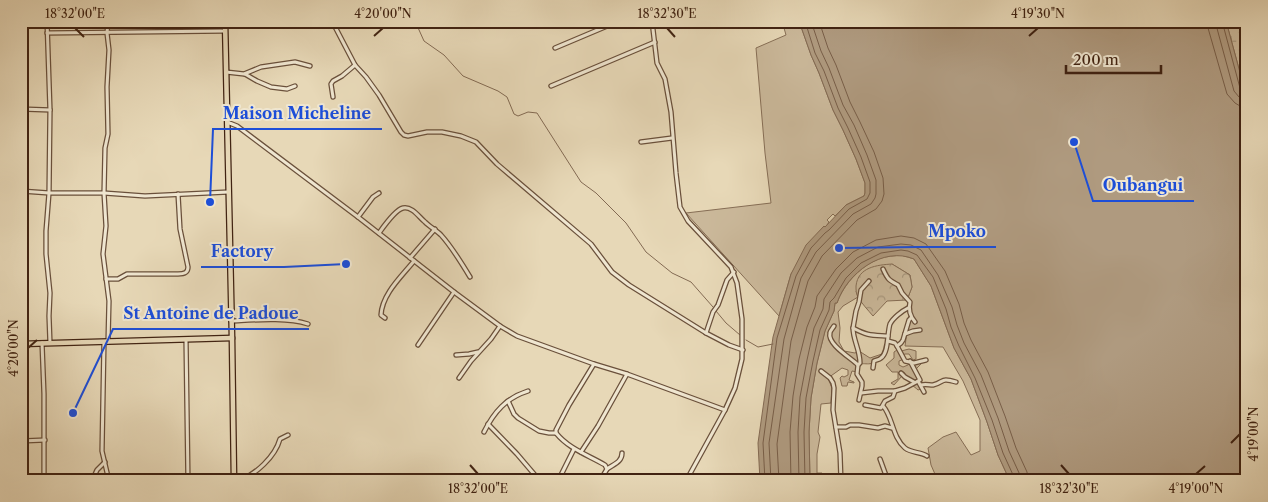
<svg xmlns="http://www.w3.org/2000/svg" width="1268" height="502" font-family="'Libre Caslon Text',serif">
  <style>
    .green { fill: #cbb99b; stroke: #866e56 }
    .forest { fill: url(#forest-crowns); stroke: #866e56 }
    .wetland { fill: url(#wetland-marsh); stroke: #866e56 }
    .water { fill: #af9a7f; stroke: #836a53 }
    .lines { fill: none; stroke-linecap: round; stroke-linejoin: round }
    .shore { stroke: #785e48; stroke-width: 1 }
    .stream { stroke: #836a53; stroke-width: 1 }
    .minor-casing { stroke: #6a503b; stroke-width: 5.5 }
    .major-casing { stroke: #412312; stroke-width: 7 }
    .minor { stroke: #efe6d0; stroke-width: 3 }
    .major { stroke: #e7d8b7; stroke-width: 4.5 }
    .ticks { fill: none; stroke: #412312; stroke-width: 2 }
    .leader { fill: none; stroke: #1d4ed8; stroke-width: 2 }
    .callout-dot { fill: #1d4ed8; stroke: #efe6d0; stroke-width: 2 }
    .callout-label { font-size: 16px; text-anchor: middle; font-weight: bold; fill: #1d4ed8; stroke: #efe6d0; stroke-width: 4; stroke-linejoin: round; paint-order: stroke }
    .neatline { fill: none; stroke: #412312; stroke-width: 2 }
    .ticks-label { font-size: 12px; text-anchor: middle; fill: #412312 }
  </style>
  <defs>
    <pattern id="forest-crowns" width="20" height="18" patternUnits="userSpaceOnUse" patternTransform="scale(1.25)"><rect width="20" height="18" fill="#cbb99b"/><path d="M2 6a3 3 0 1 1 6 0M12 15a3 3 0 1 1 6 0" fill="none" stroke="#a6967d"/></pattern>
    <pattern id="wetland-marsh" width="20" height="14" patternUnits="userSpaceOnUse" patternTransform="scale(1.25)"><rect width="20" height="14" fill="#cbb99b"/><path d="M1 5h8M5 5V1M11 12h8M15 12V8" fill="none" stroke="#a6967d"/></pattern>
  </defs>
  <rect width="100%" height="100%" fill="#e7d8b7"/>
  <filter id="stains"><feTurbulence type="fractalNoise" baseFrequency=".004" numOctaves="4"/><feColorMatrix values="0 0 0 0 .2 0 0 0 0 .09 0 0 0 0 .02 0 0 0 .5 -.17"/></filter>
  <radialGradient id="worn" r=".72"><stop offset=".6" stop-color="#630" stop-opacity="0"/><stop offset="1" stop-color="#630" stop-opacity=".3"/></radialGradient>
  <g class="green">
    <polygon points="782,21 799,21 811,55 819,73 833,110 843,130 856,159 865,183 865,193 864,196 846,205 835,216 833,214 827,220 829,222 825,228 824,226 791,274 779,316 686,213 771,203 765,153 756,48 786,35"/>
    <path d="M901,255L914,259L931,286L954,348L971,379L987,422L998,455L1010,481H938L931,465L928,448L943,437L956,432L971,455L980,451V420L963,381L943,347L905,346L911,302L907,300L912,287L910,275L892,264L856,291L858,297L843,306L838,312L840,328L839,342L844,351L855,353L859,351L870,358L882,354C880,358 877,362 873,363C865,366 858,359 857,372L852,371L849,380L854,382V383L848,382L847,386H842L840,378L842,376L844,377L848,375V370L842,368L828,378L832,388L831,403L821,404L818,432L820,437L817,454V473H822L821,481H810L809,432L811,398L817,363L825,331L834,311L835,303H837C844,283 862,265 881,258C887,256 895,256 901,255Z"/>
    <path d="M900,348L901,351L909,349L916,351V359L913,360L909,354H905L903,355L904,359L899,361V365L903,367L908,365L910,362H921V364L917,368L915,371L921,389L918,390C914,386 907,383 907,377L904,372H901L902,376L894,385L891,383L898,379V372H892L886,365L894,358V352Z"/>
  </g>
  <path class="forest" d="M892,264L910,275L912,287L907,300L887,301L873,316C868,310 862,304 858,297C856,294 856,290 856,286C858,267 877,265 892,264Z"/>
  <polygon class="wetland" points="1226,21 1247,21 1247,121 1245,124 1245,91"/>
  <path class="water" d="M799,21H1226L1245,91V123H1247V481H1010L998,455L987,422L971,379L954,348L931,286L914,259C883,246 847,273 837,303H835L834,311L825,331L817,363L811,398L809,432L810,481H760L758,443L773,337L791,274L806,245L824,226L825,227L846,205L864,196L865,193V183L856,159L843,130L833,110L819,73L811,55Z"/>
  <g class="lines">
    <g class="shore">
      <polyline points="1208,21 1208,28 1227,94 1235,103 1240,106 1247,106"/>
      <polyline points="1215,21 1234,91 1239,97 1247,99"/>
      <polyline points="1222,21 1240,88 1242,92 1247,92"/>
      <polyline points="765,481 763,443 777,338 796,276 811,248 825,233 829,230 849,209 867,199 870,193 870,182 861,157 848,128 838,108 824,71 815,53 805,21"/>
      <polyline points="771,481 769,443 784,339 801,278 816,252 853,214 871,204 875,198 876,194 876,180 867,155 854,125 843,105 829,68 821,51 811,21"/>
      <polyline points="779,481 777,444 791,341 808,281 822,256 857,220 876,209 882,201 884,194 883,178 874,152 860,122 850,102 836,65 828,48 819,21"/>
      <polyline points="791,481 790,432 793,396 799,359 807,327 815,307 817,296 836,269 853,252 876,240 901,236 914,238 926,244 945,271 959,304 964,323 971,340 988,372 1005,416 1016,448 1027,472 1028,481"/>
      <polyline points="799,481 798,432 800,397 807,360 814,328 823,309 824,299 841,273 857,258 878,247 901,244 911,245 921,250 938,275 952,307 957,325 964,343 981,375 998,418 1009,451 1020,475 1020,481"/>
      <polyline points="805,481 804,432 806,398 813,361 820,330 829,310 830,302 834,298 846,278 861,263 881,253 901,250 908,251 917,255 933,277 946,309 951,327 959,346 975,378 992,420 1003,453 1014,477 1014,481"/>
    </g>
    <g class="stream">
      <polyline points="415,21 424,41 444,55 463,76 498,91 507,97 514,114 518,116 528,112 537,113 581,182 596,193 626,223 646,252 672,273 691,282 713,307"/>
      <polyline points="716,311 726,323 740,335"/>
      <polyline points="746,340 758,347 773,344"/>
    </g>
    <defs>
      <g id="minor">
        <polyline points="47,21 50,110 49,193 46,231 46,254 50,293 49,316 50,343"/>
        <polyline points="332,21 355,65 366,77 379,95 401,132 404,135 408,136 427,132 442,132 461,136 476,142 497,164 591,244 612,272 629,285 706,333 729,345 743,350"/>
        <polyline points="652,21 657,63 665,79 671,112 676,173 680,207 688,221 731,267 737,283 742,319 742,359 735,388 725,410 686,481"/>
        <polyline points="47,33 225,31"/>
        <polyline points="555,48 619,21"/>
        <polyline points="226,72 244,74 261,67 295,62 310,66"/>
        <polyline points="245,74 257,81 271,87 287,89 295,86"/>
        <polyline points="551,86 655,42"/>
        <polyline points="333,97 331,84 333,81 342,76 355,65"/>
        <polyline points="21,109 50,110"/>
        <polyline points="227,122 237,126 358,217 454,292 500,326 517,336 594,364 627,374 725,410"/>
        <polyline points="641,142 672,138"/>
        <polyline points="21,191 49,193 104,193 145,196 228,192"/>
        <polyline points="358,217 373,197 379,193"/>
        <path d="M379,233C384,226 395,210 403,208C412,206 419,217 425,222C430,227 436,230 441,235C452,247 461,262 470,277"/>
        <polyline points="410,258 435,229"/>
        <path d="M883,269C888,280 889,280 898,285L902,293L910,302C908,310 910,316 915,322"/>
        <path d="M106,279H118L127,274H178C184,274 188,273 188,267L180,229L178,194"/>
        <path d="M869,281L861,290L859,302L856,311L853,328C868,336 871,335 888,336"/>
        <path d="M385,318L381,315C382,294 402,276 414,261"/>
        <path d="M231,321C254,320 286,317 308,324"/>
        <path d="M834,326C833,328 830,331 830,333C827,344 851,358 858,365"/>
        <path d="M853,328C853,340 860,350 860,363L858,365L857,374L862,382V386L859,400"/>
        <polyline points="706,333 713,312 718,305 727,280 734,272"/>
        <polyline points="905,334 913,331 920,330"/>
        <polyline points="186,340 188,481"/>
        <polyline points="888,341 895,343 897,346 905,361 914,363 926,360"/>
        <polyline points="104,342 102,451 109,481"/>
        <polyline points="108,342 109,301 103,254 106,226 104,193 105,148 108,134 107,87 109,50 107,33 108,21"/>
        <polyline points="42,343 44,394 44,481"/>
        <polyline points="418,345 454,292"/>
        <polyline points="897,346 901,343 903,340 909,320 911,318"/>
        <polyline points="456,355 469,354 478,352"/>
        <path d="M594,364L569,405L556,430V433C569,449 588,455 605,465L607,469L600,481"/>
        <path d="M873,368L874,361C876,360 879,360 881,358C889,352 887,333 890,324C893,318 902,311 908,308"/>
        <polyline points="821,371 830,378 833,383 834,388 833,410 840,453 841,481"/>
        <polyline points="901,373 905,377 914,382"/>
        <polyline points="459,378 471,361 491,339 500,326"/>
        <polyline points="918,381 924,392"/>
        <path d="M921,385C925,384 929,385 933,385C945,382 940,377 956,382"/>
        <polyline points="861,393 878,391 895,391 905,388 920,380 910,361"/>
        <polyline points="508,401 514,414 518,418 539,431 549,433 556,433"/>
        <polyline points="865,405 881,408 885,401 893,397 895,391"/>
        <path d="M883,406C893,417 892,437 905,448C911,453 921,452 927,456"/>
        <polyline points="488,424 517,454 540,481"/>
        <polyline points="836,427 846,427 850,425 859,425 878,428 885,426 892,428"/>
        <path d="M484,432C494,412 506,398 528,391"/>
        <polyline points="21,441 45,440"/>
        <polyline points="581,452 598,426 627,374"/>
        <polyline points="880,459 888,481"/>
        <path d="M607,469C614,464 622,462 622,453"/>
        <polyline points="92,481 97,470 105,462"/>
        <path d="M239,481C256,474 275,457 280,439L288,435"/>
        <polyline points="558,481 574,449"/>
      </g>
      <g id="major">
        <polyline points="225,21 232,338 234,481"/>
        <polyline points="21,344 232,338"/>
      </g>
    </defs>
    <use href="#minor" class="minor-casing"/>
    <use href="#major" class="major-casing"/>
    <use href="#minor" class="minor"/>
    <use href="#major" class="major"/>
  </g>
  <path class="ticks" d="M75,28L84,37M667,28L675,37M374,36L383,28M1029,36L1038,28M28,348L37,340M1231,443L1240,434M470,465L478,474M1061,465L1069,474M1196,474L1205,466"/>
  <path class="leader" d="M210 202L213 129H382M1074 142L1093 201H1194M839 248L918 247H996M346 264L284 267H201M73 413L113 329H309"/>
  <g class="callout-dot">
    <circle cx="210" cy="202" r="5"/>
    <circle cx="1074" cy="142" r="5"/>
    <circle cx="839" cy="248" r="5"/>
    <circle cx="346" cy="264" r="5"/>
    <circle cx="73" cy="413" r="5"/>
  </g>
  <g class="callout-label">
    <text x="297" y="119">Maison Micheline</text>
    <text x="1143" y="191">Oubangui</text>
    <text x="957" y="237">Mpoko</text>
    <text x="242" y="257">Factory</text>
    <text x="211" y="319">St Antoine de Padoue</text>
  </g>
  <rect width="1268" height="502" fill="none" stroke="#e7d8b7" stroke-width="55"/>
  <path d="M1066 65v8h95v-8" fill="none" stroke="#412312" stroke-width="2.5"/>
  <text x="1073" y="65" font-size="15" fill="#412312" stroke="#efe6d0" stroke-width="4" paint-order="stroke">200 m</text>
  <rect x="28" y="28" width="1212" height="446" class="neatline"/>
  <g class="ticks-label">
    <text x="75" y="18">18°32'00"E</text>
    <text x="383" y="18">4°20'00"N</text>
    <text x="667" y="18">18°32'30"E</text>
    <text x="1038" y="18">4°19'30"N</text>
    <text transform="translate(14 348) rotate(-90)" y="4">4°20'00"N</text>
    <text transform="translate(1254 434) rotate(-90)" y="4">4°19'00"N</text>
    <text x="478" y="493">18°32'00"E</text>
    <text x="1069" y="493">18°32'30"E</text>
    <text x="1196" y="493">4°19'00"N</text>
  </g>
  <rect width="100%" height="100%" filter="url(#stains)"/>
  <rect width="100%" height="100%" fill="url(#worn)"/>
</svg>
